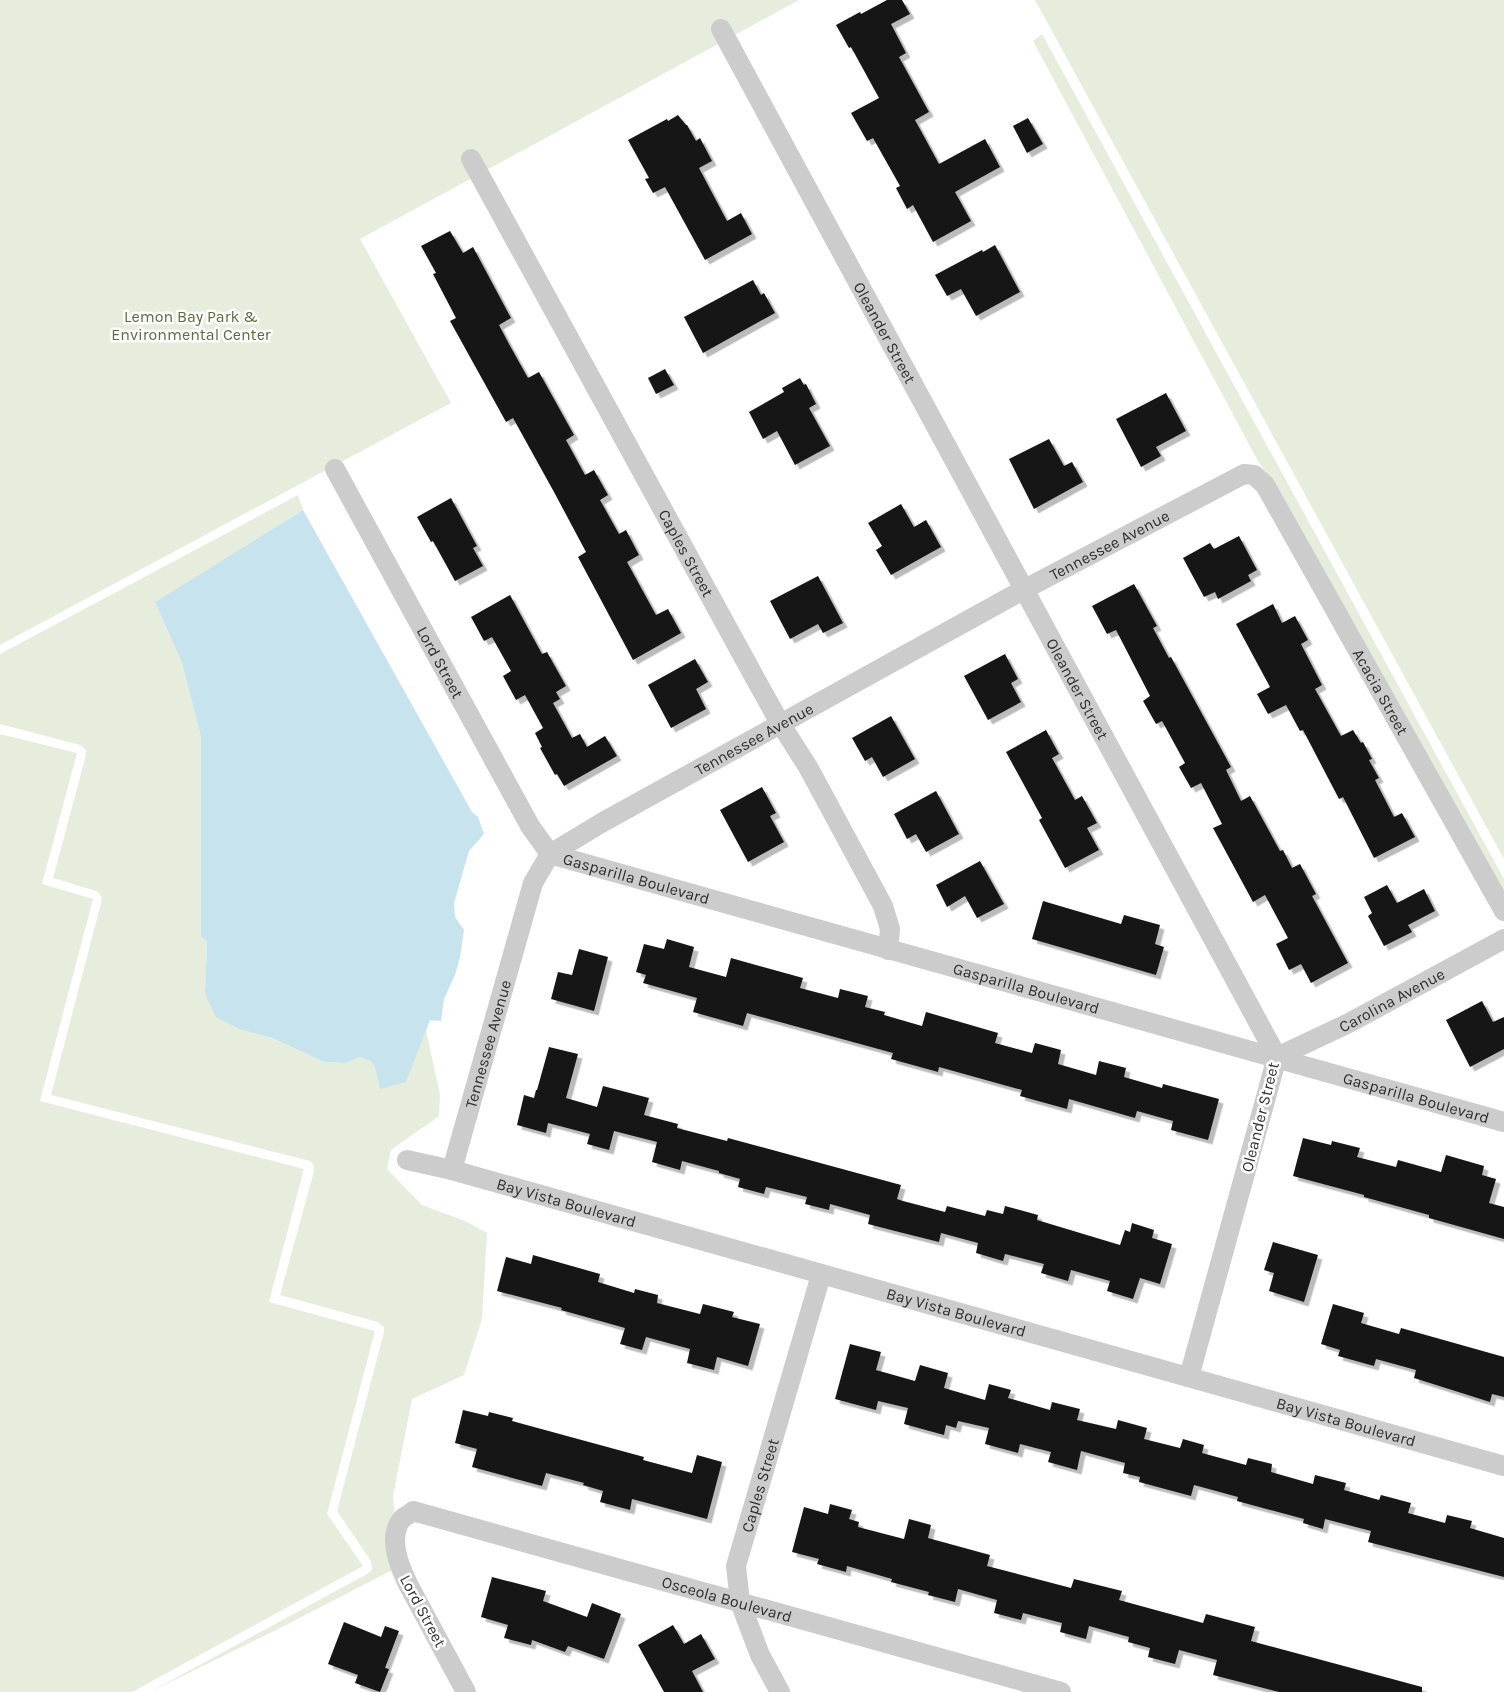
<svg xmlns="http://www.w3.org/2000/svg" width="1504" height="1692" font-family="Karla,sans-serif">
  <style>
    .green { fill: #e7eddc }
    .water { fill: #c7e3ed }
    .building { fill: #161616; filter: url(#shadow) }
    .lines { fill: none; stroke-linecap: round; stroke-linejoin: round }
    .minor { stroke: #ccc; stroke-width: 20 }
    .labels { text-anchor: middle; dominant-baseline: central; stroke-width: 5; stroke-linejoin: round; paint-order: stroke }
    .park-label { font-size: 16px; fill: #576d3a; stroke: #fff }
    .street-label { font-size: 16px; fill: #2f2f2f; stroke: #fff }
  </style>
  <defs>
    <filter id="shadow"><feDropShadow dx="4.5" dy="4.5" stdDeviation="0" flood-color="#0004"/></filter>
  </defs>
  <rect width="100%" height="100%" fill="#fff"/>
  <g class="green">
    <polygon points="0,0 799,0 360,239 451,403 0,645"/>
    <polygon points="1035,0 1504,0 1504,859"/>
    <polygon points="1042,34 1504,879 1504,906 1272,481 1259,463 1033,41"/>
    <polygon points="298,495 303,510 155,602 182,663 201,737 201,937 207,941 205,992 239,1029 272,1038 324,1062 345,1063 360,1057 372,1061 375,1067 415,1058 426,1030 440,1095 439,1116 391,1150 387,1169 422,1205 465,1221 487,1233 482,1319 464,1375 412,1399 393,1496 400,1566 284,1626 150,1692 367,1574 372,1570 371,1561 337,1511 384,1332 384,1327 378,1322 280,1295 314,1171 314,1165 310,1161 51,1095 102,899 100,894 96,891 53,878 86,755 86,750 80,745 0,724 0,654"/>
    <polygon points="0,734 77,753 42,884 93,899 40,1101 304,1169 269,1302 375,1331 327,1514 363,1566 132,1692 0,1692"/>
  </g>
  <polygon class="water" points="303,510 472,812 478,817 484,834 469,851 454,903 455,917 464,930 460,957 455,975 444,999 441,1021 430,1020 406,1082 380,1089 375,1067 371,1061 360,1057 345,1063 324,1062 272,1038 239,1029 216,1017 208,1001 205,992 207,941 201,937 201,737 182,663 155,602"/>
  <g class="building">
    <polygon points="887,0 902,0 910,14 891,24 906,53 899,57 929,112 915,120 939,164 985,139 1000,167 955,192 971,221 933,242 913,205 907,209 896,188 900,186 873,138 867,141 851,113 879,98 851,47 849,48 836,25 860,12 861,14"/>
    <polygon points="678,115 686,125 687,125 696,141 700,138 712,161 699,168 727,221 741,213 752,234 705,260 665,187 653,193 645,179 649,178 628,140 667,119 668,121"/>
    <polygon points="1028,118 1043,144 1027,153 1013,126"/>
    <polygon points="450,231 463,253 473,247 511,318 499,325 509,344 528,378 539,372 574,435 566,440 585,475 594,470 608,495 600,500 619,534 626,530 639,555 627,562 656,615 668,609 681,633 633,660 578,557 586,552 554,492 513,418 506,422 450,321 456,318 433,274 436,273 421,246"/>
    <polygon points="995,245 1020,292 976,316 961,289 947,296 935,275 982,250 983,252"/>
    <polygon points="753,280 761,295 764,293 775,313 703,353 684,317"/>
    <polygon points="665,369 674,385 656,394 648,378"/>
    <polygon points="800,378 804,385 806,384 816,404 809,408 830,446 795,465 777,431 763,439 749,412 784,392 782,388"/>
    <polygon points="1166,393 1186,431 1156,447 1161,456 1141,467 1116,419"/>
    <polygon points="1049,439 1064,466 1072,462 1083,482 1034,509 1009,459"/>
    <polygon points="451,498 477,546 473,548 483,566 455,581 433,541 431,542 417,517"/>
    <polygon points="901,504 914,527 926,520 941,547 891,575 876,550 882,546 868,523"/>
    <polygon points="1239,536 1257,570 1248,575 1251,581 1218,599 1215,592 1204,597 1183,558 1210,543 1214,549"/>
    <polygon points="818,576 843,623 823,633 818,624 790,639 770,601"/>
    <polygon points="1134,584 1157,626 1153,628 1169,658 1171,657 1231,767 1226,770 1241,801 1250,796 1280,851 1283,850 1292,868 1300,864 1316,894 1312,896 1348,963 1311,983 1301,964 1289,970 1276,944 1288,938 1265,895 1253,902 1213,828 1222,824 1201,783 1191,788 1179,767 1185,763 1162,721 1156,724 1143,701 1150,696 1116,630 1107,634 1092,606"/>
    <polygon points="510,595 542,654 547,652 566,686 556,692 560,699 553,703 572,738 580,734 587,747 605,736 617,756 564,786 557,774 555,775 540,748 542,747 535,733 543,728 525,695 516,700 503,676 511,671 492,637 484,641 471,617"/>
    <polygon points="1273,604 1282,623 1295,616 1308,640 1301,644 1322,685 1315,689 1341,736 1353,730 1361,743 1363,742 1372,759 1369,760 1379,778 1375,780 1394,817 1402,813 1415,837 1374,858 1343,797 1339,799 1303,730 1300,731 1286,705 1268,714 1257,694 1270,687 1236,624"/>
    <polygon points="1005,654 1018,679 1011,683 1021,702 988,720 964,676"/>
    <polygon points="695,659 708,682 696,689 706,709 671,728 648,685"/>
    <polygon points="891,716 915,759 883,777 872,757 865,761 852,738"/>
    <polygon points="1046,730 1059,754 1052,758 1075,800 1082,796 1097,823 1087,828 1099,850 1065,868 1039,820 1042,818 1006,752"/>
    <polygon points="762,787 776,813 770,816 784,842 748,862 720,810"/>
    <polygon points="936,791 959,834 926,852 916,834 907,839 894,814"/>
    <polygon points="980,861 1004,904 977,918 965,896 947,907 936,885"/>
    <polygon points="1387,885 1397,903 1424,889 1435,911 1408,925 1412,932 1384,946 1368,916 1372,913 1364,897"/>
    <polygon points="1043,901 1121,924 1124,915 1160,925 1155,944 1164,947 1156,975 1032,939"/>
    <polygon points="667,939 694,947 689,967 726,977 731,958 803,978 800,988 838,998 840,989 868,996 865,1007 885,1012 884,1015 922,1026 926,1012 998,1033 995,1043 1032,1053 1035,1043 1061,1050 1058,1064 1096,1075 1099,1061 1126,1068 1124,1077 1162,1088 1163,1084 1219,1099 1208,1140 1171,1130 1173,1121 1137,1111 1135,1118 1069,1099 1067,1109 1020,1096 1022,1090 939,1067 938,1072 891,1059 893,1053 747,1013 743,1026 693,1012 697,998 643,983 646,975 636,972 644,944 664,949"/>
    <polygon points="579,949 608,957 594,1011 551,999 558,972 572,975"/>
    <polygon points="1482,1001 1493,1022 1504,1017 1504,1049 1470,1067 1446,1020"/>
    <polygon points="549,1047 578,1054 566,1098 597,1107 603,1086 649,1098 644,1115 678,1124 677,1128 727,1141 728,1138 901,1185 897,1199 903,1201 945,1212 947,1206 985,1216 987,1210 1003,1214 1005,1206 1038,1215 1037,1220 1120,1245 1125,1230 1130,1232 1132,1223 1154,1230 1152,1238 1172,1244 1160,1284 1140,1278 1133,1299 1107,1291 1110,1281 1071,1270 1068,1281 1041,1273 1044,1264 1005,1254 1003,1261 976,1253 978,1243 941,1233 939,1242 895,1231 868,1224 870,1215 830,1204 829,1210 805,1204 807,1197 766,1187 764,1194 738,1187 740,1179 719,1173 719,1171 682,1161 680,1170 652,1162 657,1142 614,1131 609,1150 587,1144 590,1134 548,1123 546,1133 517,1125 524,1095 534,1098 536,1090 537,1090"/>
    <polygon points="1303,1138 1331,1145 1332,1141 1360,1148 1357,1157 1396,1167 1398,1160 1441,1172 1446,1155 1484,1166 1482,1175 1496,1179 1489,1203 1504,1207 1504,1239 1429,1218 1429,1215 1364,1197 1364,1195 1293,1176"/>
    <polygon points="1273,1242 1318,1255 1304,1302 1269,1291 1274,1273 1264,1270"/>
    <polygon points="533,1255 600,1274 598,1282 634,1293 635,1289 658,1295 657,1303 700,1314 703,1304 734,1312 732,1317 760,1324 748,1366 717,1357 714,1370 687,1363 690,1349 646,1337 642,1350 620,1344 625,1328 561,1310 562,1308 497,1291 506,1257 531,1264"/>
    <polygon points="1333,1304 1364,1313 1361,1323 1399,1334 1401,1328 1504,1357 1504,1397 1492,1394 1490,1402 1414,1378 1416,1370 1376,1359 1374,1366 1338,1356 1340,1350 1321,1344"/>
    <polygon points="850,1344 881,1352 876,1370 915,1381 920,1365 948,1373 944,1388 985,1400 989,1384 1011,1390 1008,1398 1050,1410 1052,1402 1080,1409 1077,1420 1116,1429 1118,1420 1147,1428 1144,1439 1180,1448 1183,1439 1204,1445 1202,1453 1246,1465 1248,1458 1272,1464 1271,1472 1313,1484 1315,1475 1346,1483 1344,1490 1379,1500 1381,1495 1411,1503 1408,1513 1445,1523 1447,1515 1472,1521 1470,1528 1504,1538 1504,1577 1368,1542 1371,1531 1325,1519 1323,1529 1303,1523 1304,1519 1237,1501 1238,1497 1194,1485 1191,1496 1139,1482 1140,1477 1123,1473 1125,1463 1081,1451 1077,1470 1048,1462 1051,1452 1020,1444 1018,1453 985,1444 989,1428 958,1421 956,1428 946,1425 944,1435 904,1424 908,1408 878,1401 876,1410 835,1399"/>
    <polygon points="463,1410 488,1416 489,1412 513,1418 512,1421 644,1457 643,1460 692,1473 697,1455 722,1462 707,1519 632,1499 630,1510 600,1502 603,1491 583,1485 584,1483 546,1473 542,1486 472,1467 477,1449 455,1443"/>
    <polygon points="830,1504 852,1510 849,1519 859,1522 858,1527 904,1539 909,1519 931,1525 928,1538 990,1555 987,1566 1071,1588 1074,1579 1122,1591 1119,1600 1203,1623 1206,1614 1255,1627 1251,1641 1422,1687 1422,1692 1279,1692 1213,1675 1217,1660 1179,1650 1175,1664 1148,1657 1150,1648 1128,1642 1129,1637 1089,1626 1086,1639 1060,1632 1062,1623 1023,1613 1021,1620 994,1613 997,1600 958,1589 955,1602 928,1595 929,1592 891,1582 892,1579 847,1566 846,1572 817,1564 819,1559 792,1552 804,1507 828,1514"/>
    <polygon points="492,1577 546,1591 543,1601 587,1617 592,1603 621,1614 604,1659 568,1646 565,1652 532,1640 531,1645 504,1638 508,1625 481,1617"/>
    <polygon points="344,1622 381,1637 385,1626 399,1631 385,1668 389,1669 380,1692 355,1683 358,1675 328,1664"/>
    <polygon points="673,1625 684,1644 701,1634 715,1659 692,1671 703,1692 664,1692 638,1645"/>
  </g>
  <g class="lines">
    <g class="minor">
      <path id="s1" d="M721,29L1277,1057L1189,1377"/>
      <path id="s2" d="M471,159L756,680L780,723L808,767L883,906L890,929L888,950"/>
      <path id="s3" d="M335,469L530,826L550,854L1504,1122"/>
      <path id="s4" d="M1277,1057L1349,1023L1504,939"/>
      <path id="s5" d="M407,1160L452,1170L1504,1466"/>
      <path id="s6" d="M452,1170L533,883L550,854L603,822L1023,590L1244,474L1254,475L1265,485L1504,911"/>
      <path id="s7" d="M466,1692L409,1586C400,1568 386,1536 403,1518C406,1516 410,1514 413,1511L1061,1692"/>
      <path id="s8" d="M780,1692L760,1655L740,1602L736,1566L821,1275"/>
    </g>
  </g>
  <g class="labels">
    <g class="park-label">
      <text x="191" y="316">Lemon Bay Park &amp;<tspan x="191" dy="18">Environmental Center</tspan></text>
    </g>
    <g class="street-label">
      <text stroke="none"><textPath href="#s1" startOffset="345">Oleander Street</textPath></text>
      <text stroke="none"><textPath href="#s6" startOffset="971">Tennessee Avenue</textPath></text>
      <text stroke="none"><textPath href="#s2" startOffset="449">Caples Street</textPath></text>
      <text stroke="none"><textPath href="#s3" startOffset="220">Lord Street</textPath></text>
      <text stroke="none"><textPath href="#s1" startOffset="750">Oleander Street</textPath></text>
      <text stroke="none"><textPath href="#s6" startOffset="1385">Acacia Street</textPath></text>
      <text stroke="none"><textPath href="#s6" startOffset="566">Tennessee Avenue</textPath></text>
      <text stroke="none"><textPath href="#s3" startOffset="531">Gasparilla Boulevard</textPath></text>
      <text stroke="none"><textPath href="#s3" startOffset="936">Gasparilla Boulevard</textPath></text>
      <text stroke="none"><textPath href="#s4" startOffset="128">Carolina Avenue</textPath></text>
      <text stroke="none"><textPath href="#s6" startOffset="131">Tennessee Avenue</textPath></text>
      <text stroke="none"><textPath href="#s3" startOffset="1341">Gasparilla Boulevard</textPath></text>
      <text transform="translate(1260 1117) rotate(-76)">Oleander Street</text>
      <text stroke="none"><textPath href="#s5" startOffset="165">Bay Vista Boulevard</textPath></text>
      <text stroke="none"><textPath href="#s5" startOffset="570">Bay Vista Boulevard</textPath></text>
      <text stroke="none"><textPath href="#s5" startOffset="975">Bay Vista Boulevard</textPath></text>
      <text stroke="none"><textPath href="#s8" startOffset="219">Caples Street</textPath></text>
      <text stroke="none"><textPath href="#s7" startOffset="531">Osceola Boulevard</textPath></text>
      <text transform="translate(423 1611) rotate(62)">Lord Street</text>
    </g>
  </g>
</svg>
